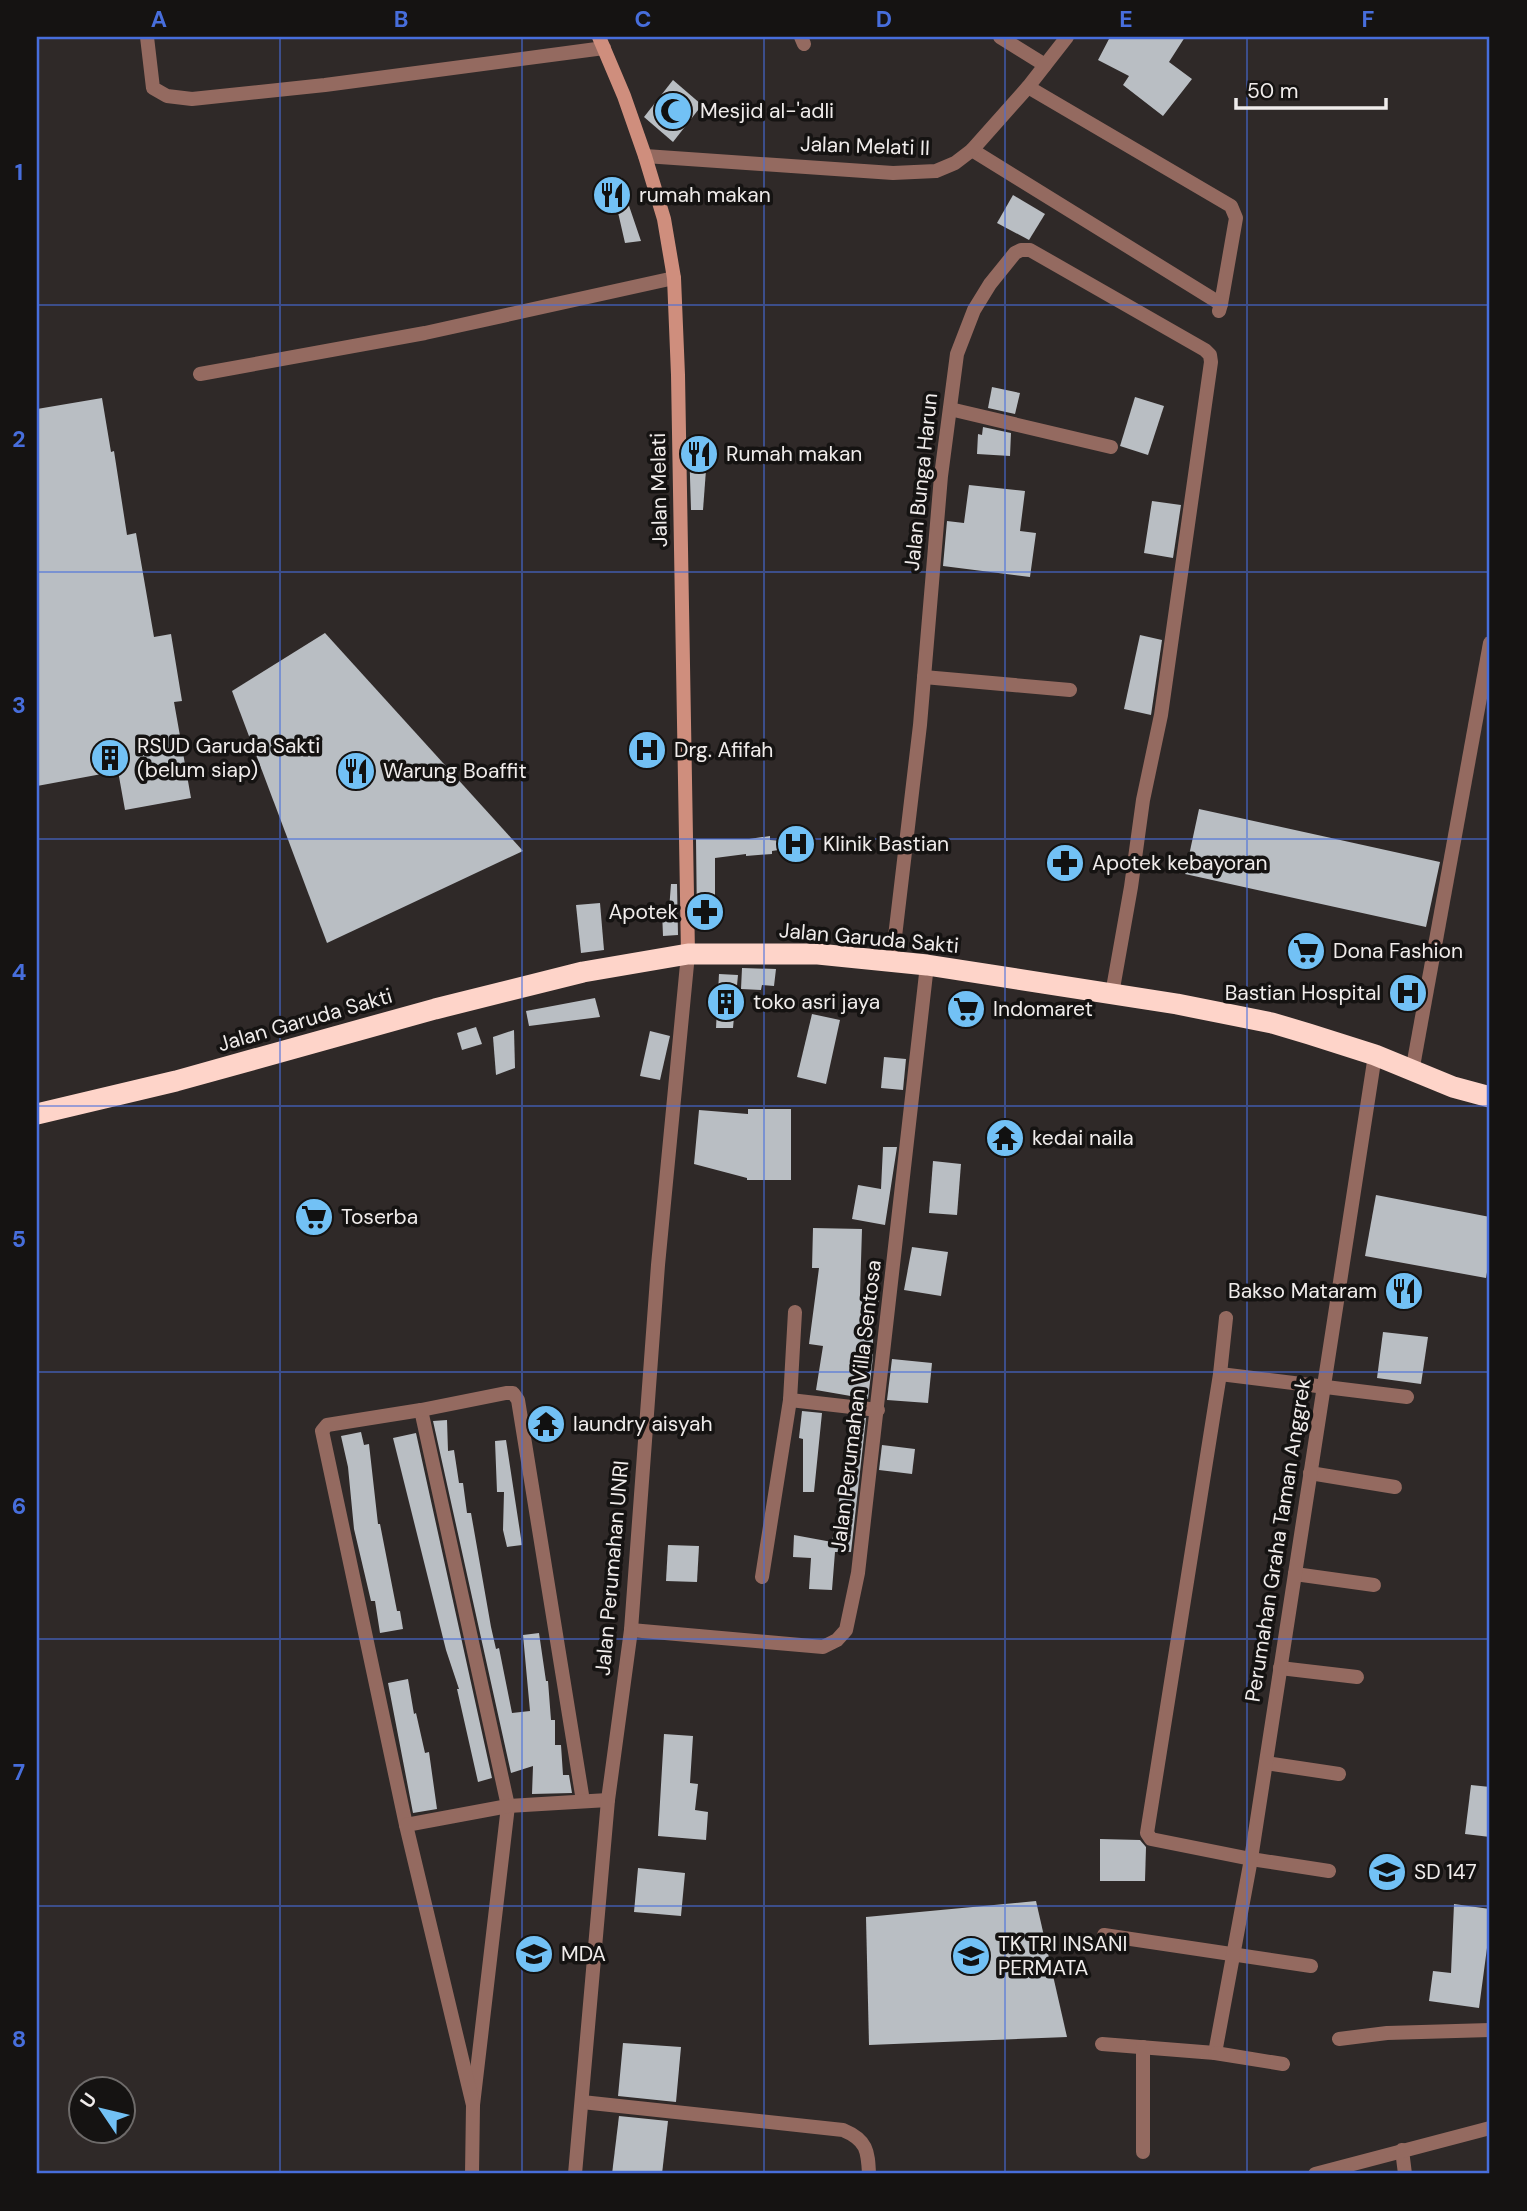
<svg xmlns="http://www.w3.org/2000/svg" width="1527" height="2211" font-family="'DM Sans',sans-serif">
  <style>
    .building { fill: #b9bec3 }
    .lines { fill: none; stroke-linecap: round; stroke-linejoin: round }
    .street { stroke: #946a60; stroke-width: 14 }
    .secondary { stroke: #cf8e7d; stroke-width: 14 }
    .highway { stroke: #fed4c9; stroke-width: 21 }
    .grid { fill: none; stroke: #476edc; stroke-width: 2; stroke-opacity: 0.55 }
    .labels { text-anchor: middle; dominant-baseline: central; stroke-width: 7; stroke-linejoin: round; paint-order: stroke }
    .poi-label { font-size: 21px; fill: #f0eceb; stroke: #151312; text-anchor: start }
    .street-label { font-size: 21px; fill: #f0eceb; stroke: #151312 }
    .neatline { fill: none; stroke: #476edc; stroke-width: 2.5 }
    .grid-label { font-size: 23px; text-anchor: middle; font-weight: bold; fill: #476edc }
  </style>
  <rect width="100%" height="100%" fill="#2f2928"/>
  <g class="building">
    <polygon points="1110,37 1185,37 1169,62 1192,79 1163,116 1123,85 1129,76 1098,60"/>
    <polygon points="673,80 702,105 673,142 644,117"/>
    <polygon points="621,177 626,197 641,241 625,243 617,208 604,213 596,185"/>
    <polygon points="1013,195 1045,214 1029,240 997,223"/>
    <polygon points="992,387 1020,393 1015,414 988,408"/>
    <polygon points="1135,397 1164,406 1148,455 1120,446"/>
    <polygon points="102,398 111,452 114,451 127,535 136,533 154,637 171,634 182,701 174,702 191,798 125,810 118,771 37,786 37,409"/>
    <polygon points="983,427 1011,433 1010,456 977,454 978,434 982,435"/>
    <polygon points="708,443 703,510 691,510 689,444"/>
    <polygon points="969,485 1025,491 1020,531 1036,533 1030,577 943,566 947,521 964,523"/>
    <polygon points="1152,501 1181,505 1173,558 1144,553"/>
    <polygon points="325,633 523,851 327,943 232,691"/>
    <polygon points="1140,635 1162,640 1151,715 1124,709"/>
    <polygon points="655,738 656,759 640,760 639,740"/>
    <polygon points="1199,809 1440,862 1426,927 1185,874"/>
    <polygon points="770,836 770,840 784,841 785,849 772,851 772,854 746,856 746,854 715,858 715,902 717,902 715,925 697,923 696,839 749,839"/>
    <polygon points="671,884 677,884 678,935 663,936 662,911 669,910"/>
    <polygon points="600,903 604,950 581,953 576,905"/>
    <polygon points="742,968 776,969 774,986 762,985 761,990 741,989"/>
    <polygon points="719,974 738,975 733,1028 716,1028"/>
    <polygon points="595,998 600,1017 529,1026 526,1011"/>
    <polygon points="812,1014 840,1020 826,1084 797,1077"/>
    <polygon points="476,1027 482,1044 462,1050 457,1033"/>
    <polygon points="514,1030 515,1068 496,1075 493,1037"/>
    <polygon points="650,1031 670,1036 660,1080 640,1076"/>
    <polygon points="884,1057 906,1059 903,1090 881,1088"/>
    <polygon points="748,1109 791,1109 791,1180 747,1180 747,1178 694,1164 699,1110 748,1114"/>
    <polygon points="883,1147 897,1147 885,1225 852,1219 858,1185 881,1189"/>
    <polygon points="933,1161 961,1164 957,1215 929,1213"/>
    <polygon points="1376,1195 1490,1217 1490,1255 1486,1278 1365,1256"/>
    <polygon points="813,1228 862,1229 860,1295 879,1300 873,1321 873,1357 868,1399 816,1390 823,1346 809,1344 819,1268 812,1268"/>
    <polygon points="912,1247 948,1252 941,1296 904,1290"/>
    <polygon points="1383,1332 1428,1337 1421,1384 1377,1378"/>
    <polygon points="892,1359 932,1363 928,1403 887,1400"/>
    <polygon points="802,1411 822,1413 814,1492 803,1492 803,1439 799,1438"/>
    <polygon points="853,1417 866,1418 851,1552 835,1552 832,1590 809,1589 811,1558 793,1557 794,1535 832,1542"/>
    <polygon points="447,1420 448,1451 454,1450 459,1483 463,1483 467,1513 471,1513 491,1627 496,1649 499,1648 512,1713 530,1711 523,1635 539,1633 546,1681 548,1681 551,1720 555,1720 555,1745 561,1745 563,1775 569,1775 572,1793 532,1794 533,1766 511,1773 433,1421"/>
    <polygon points="361,1432 364,1445 369,1444 378,1524 380,1524 397,1611 400,1611 403,1629 380,1633 375,1601 371,1601 354,1529 348,1467 341,1436"/>
    <polygon points="416,1433 492,1778 478,1782 457,1689 459,1689 446,1650 393,1438"/>
    <polygon points="506,1440 522,1545 507,1547 503,1530 504,1492 497,1492 495,1441"/>
    <polygon points="882,1445 915,1449 912,1474 879,1470"/>
    <polygon points="668,1545 699,1546 697,1582 666,1581"/>
    <polygon points="408,1679 414,1714 416,1713 425,1753 429,1752 437,1809 413,1813 388,1683"/>
    <polygon points="664,1734 693,1736 690,1783 698,1784 695,1810 708,1812 706,1840 658,1836"/>
    <polygon points="1471,1785 1490,1787 1490,1837 1465,1834"/>
    <polygon points="1100,1839 1140,1840 1146,1847 1145,1881 1100,1881"/>
    <polygon points="638,1868 685,1873 681,1916 634,1912"/>
    <polygon points="1036,1901 1067,2037 869,2045 866,1917"/>
    <polygon points="1454,1904 1490,1909 1490,1948 1487,1948 1479,2008 1429,2001 1433,1971 1451,1973"/>
    <polygon points="623,2043 681,2047 676,2102 618,2096"/>
    <polygon points="619,2116 668,2121 662,2174 612,2174"/>
  </g>
  <g class="lines">
    <g class="street">
      <polyline points="147,37 153,88 167,96 192,99 325,85 604,48"/>
      <polyline points="801,37 804,44"/>
      <polyline points="1000,37 1045,65"/>
      <polyline points="1028,87 1231,206 1236,218 1221,304"/>
      <polyline points="972,150 1221,304 1219,311"/>
      <polyline points="645,156 893,173 936,171 955,163 972,150 1028,87 1067,37"/>
      <polyline points="200,374 425,333 674,278"/>
      <polyline points="950,409 1111,447"/>
      <polyline points="924,677 1070,690"/>
      <polyline points="892,962 920,725 941,476 957,354 974,310 990,284 1015,253 1021,250 1030,250 1205,350 1210,355 1211,362 1161,715 1143,800 1131,887 1112,994"/>
      <polyline points="1412,1072 1490,643"/>
      <polyline points="1226,1318 1220,1374 1147,1833 1151,1839 1251,1859 1329,1871"/>
      <polyline points="1220,1374 1407,1397"/>
      <polyline points="790,1400 878,1410"/>
      <polyline points="421,1410 508,1806 473,2105"/>
      <polyline points="1310,1473 1395,1487"/>
      <polyline points="1295,1574 1374,1585"/>
      <polyline points="762,1577 790,1400 795,1312"/>
      <polyline points="631,1630 823,1647 837,1640 846,1630 858,1573 927,965"/>
      <polyline points="1280,1668 1357,1677"/>
      <polyline points="1266,1763 1339,1774"/>
      <polyline points="406,1825 322,1431 327,1425 421,1410 506,1393 513,1393 518,1400 583,1801"/>
      <polyline points="1104,1935 1311,1966"/>
      <polyline points="1339,2039 1387,2033 1490,2030"/>
      <polyline points="1102,2044 1215,2053 1251,1859 1375,1055"/>
      <polyline points="1143,2047 1143,2152"/>
      <polyline points="1215,2053 1283,2064"/>
      <path d="M582,2102L843,2130C867,2140 868,2151 869,2174"/>
      <polyline points="1402,2150 1405,2174"/>
      <polyline points="472,2174 473,2105 406,1825 508,1806 608,1800"/>
      <polyline points="575,2174 608,1800 631,1630 658,1265 688,954"/>
      <polyline points="1315,2174 1490,2128"/>
    </g>
    <polyline class="secondary" points="599,37 624,96 645,156 664,219 674,278 678,375 688,954"/>
    <polyline class="highway" points="37,1114 176,1081 435,1009 583,972 688,954 818,954 927,965 1177,1004 1272,1023 1309,1034 1375,1055 1453,1087 1490,1097"/>
  </g>
  <path class="grid" d="M280,37V2174M522,37V2174M764,37V2174M1005,37V2174M1247,37V2174M37,305H1490M37,572H1490M37,839H1490M37,1106H1490M37,1372H1490M37,1639H1490M37,1906H1490"/>
  <defs>
    <symbol id="mosque-disc" viewBox="-11 -11 22 22"><circle r="9.5" fill="#72c1f5" stroke="#151312"/><path d="M3.5-4.9A6 6 0 1 0 3.5 4.9A5 5 0 1 1 3.5-4.9Z" fill="#111"/></symbol>
    <symbol id="restaurant-disc" viewBox="-11 -11 22 22"><circle r="9.5" fill="#72c1f5" stroke="#151312"/><path d="M-5-6h1v4h1v-4h1v4h1v-4h1v5L-1.5 .5V6h-2V.5L-5-1ZM5-6V6H3V1.5H1.5Q1.5-4 5-6Z" fill="#111"/></symbol>
    <symbol id="hospital-disc" viewBox="-11 -11 22 22"><circle r="9.5" fill="#72c1f5" stroke="#151312"/><path d="M-5-5h3v3.5h4V-5h3V5h-3V1.5h-4V5h-3Z" fill="#111"/></symbol>
    <symbol id="building-disc" viewBox="-11 -11 22 22"><circle r="9.5" fill="#72c1f5" stroke="#151312"/><path d="M-4-6H4V6H1V3H-1V6H-4ZM-2.5-4.3h1.7v1.8h-1.7ZM.8-4.3h1.7v1.8H.8ZM-2.5-1h1.7V.8h-1.7ZM.8-1h1.7V.8H.8Z" fill="#111"/></symbol>
    <symbol id="pharmacy-disc" viewBox="-11 -11 22 22"><circle r="9.5" fill="#72c1f5" stroke="#151312"/><path d="M-2-6h4v4h4v4h-4v4h-4v-4h-4v-4h4Z" fill="#111"/></symbol>
    <symbol id="supermarket-disc" viewBox="-11 -11 22 22"><circle r="9.5" fill="#72c1f5" stroke="#151312"/><path d="M-6-5.5h2.5l.6 2H6L4.5 2H-2.5L-4.4-4H-6ZM-1.5 3.2a1.3 1.3 0 1 0 .1 0ZM3 3.2a1.3 1.3 0 1 0 .1 0Z" fill="#111"/></symbol>
    <symbol id="temple-disc" viewBox="-11 -11 22 22"><circle r="9.5" fill="#72c1f5" stroke="#151312"/><path d="M0-6L5-2H3V0L6.5 2.5H4V6H1.5V3h-3V6H-4V2.5H-6.5L-3 0V-2H-5Z" fill="#111"/></symbol>
    <symbol id="school-disc" viewBox="-11 -11 22 22"><circle r="9.5" fill="#72c1f5" stroke="#151312"/><path d="M0-5L7-2L0 1L-7-2ZM-4 1L0 2.5L4 1V4Q0 6-4 4Z" fill="#111"/></symbol>
  </defs>
  <g fill-rule="evenodd">
    <use href="#mosque-disc" x="651" y="89" width="44" height="44"/>
    <use href="#restaurant-disc" x="590" y="173" width="44" height="44"/>
    <use href="#restaurant-disc" x="677" y="432" width="44" height="44"/>
    <use href="#hospital-disc" x="625" y="728" width="44" height="44"/>
    <use href="#building-disc" x="88" y="736" width="44" height="44"/>
    <use href="#restaurant-disc" x="334" y="749" width="44" height="44"/>
    <use href="#hospital-disc" x="774" y="822" width="44" height="44"/>
    <use href="#pharmacy-disc" x="1043" y="841" width="44" height="44"/>
    <use href="#pharmacy-disc" x="683" y="890" width="44" height="44"/>
    <use href="#supermarket-disc" x="1284" y="929" width="44" height="44"/>
    <use href="#hospital-disc" x="1386" y="971" width="44" height="44"/>
    <use href="#building-disc" x="704" y="980" width="44" height="44"/>
    <use href="#supermarket-disc" x="944" y="987" width="44" height="44"/>
    <use href="#temple-disc" x="983" y="1116" width="44" height="44"/>
    <use href="#supermarket-disc" x="292" y="1195" width="44" height="44"/>
    <use href="#restaurant-disc" x="1382" y="1269" width="44" height="44"/>
    <use href="#temple-disc" x="524" y="1402" width="44" height="44"/>
    <use href="#school-disc" x="1365" y="1850" width="44" height="44"/>
    <use href="#school-disc" x="512" y="1932" width="44" height="44"/>
    <use href="#school-disc" x="949" y="1934" width="44" height="44"/>
  </g>
  <g class="labels">
    <g class="poi-label">
      <text x="700" y="111">Mesjid al-'adli</text>
      <text x="639" y="195">rumah makan</text>
      <text x="726" y="454">Rumah makan</text>
      <text x="137" y="746">RSUD Garuda Sakti<tspan x="137" dy="24">(belum siap)</tspan></text>
      <text x="674" y="750">Drg. Afifah</text>
      <text x="383" y="771">Warung Boaffit</text>
      <text x="823" y="844">Klinik Bastian</text>
      <text x="1092" y="863">Apotek kebayoran</text>
      <text x="678" y="912" text-anchor="end">Apotek</text>
      <text x="1333" y="951">Dona Fashion</text>
      <text x="1381" y="993" text-anchor="end">Bastian Hospital</text>
      <text x="753" y="1002">toko asri jaya</text>
      <text x="993" y="1009">Indomaret</text>
      <text x="1032" y="1138">kedai naila</text>
      <text x="341" y="1217">Toserba</text>
      <text x="1377" y="1291" text-anchor="end">Bakso Mataram</text>
      <text x="573" y="1424">laundry aisyah</text>
      <text x="1414" y="1872">SD 147</text>
      <text x="998" y="1944">TK TRI INSANI<tspan x="998" dy="24">PERMATA</tspan></text>
      <text x="561" y="1954">MDA</text>
    </g>
    <g class="street-label">
      <text transform="translate(865 146) rotate(2)">Jalan Melati II</text>
      <text transform="translate(921 482) rotate(-84)">Jalan Bunga Harun</text>
      <text transform="translate(659 490) rotate(-91)">Jalan Melati</text>
      <text transform="translate(869 938) rotate(5)">Jalan Garuda Sakti</text>
      <text transform="translate(305 1020) rotate(-16)">Jalan Garuda Sakti</text>
      <text transform="translate(856 1406) rotate(-83)">Jalan Perumahan Villa Sentosa</text>
      <text transform="translate(1278 1540) rotate(-81)">Perumahan Graha Taman Anggrek</text>
      <text transform="translate(612 1568) rotate(-85)">Jalan Perumahan UNRI</text>
    </g>
  </g>
  <rect width="1527" height="2211" fill="none" stroke="#151312" stroke-width="77"/>
  <g transform="translate(102 2110) rotate(305)"><circle r="33" fill="#151312" stroke="#6d6a69" stroke-width="2"/>
  <path d="M0-5L12 26L0 18L-12 26Z" fill="#72c1f5"/>
  <text y="-10" font-size="19" font-weight="bold" text-anchor="middle" fill="#f0eceb">U</text>
  </g>
  <path d="M1236 98v10h150v-10" fill="none" stroke="#f0eceb" stroke-width="3.5"/>
  <text x="1247" y="98" font-size="21" fill="#f0eceb" stroke="#151312" stroke-width="5" paint-order="stroke">50 m</text>
  <rect x="38" y="38" width="1450" height="2134" class="neatline"/>
  <g class="grid-label">
    <text x="159" y="27">A</text>
    <text x="401" y="27">B</text>
    <text x="643" y="27">C</text>
    <text x="884" y="27">D</text>
    <text x="1126" y="27">E</text>
    <text x="1368" y="27">F</text>
    <text x="19" y="180">1</text>
    <text x="19" y="447">2</text>
    <text x="19" y="713">3</text>
    <text x="19" y="980">4</text>
    <text x="19" y="1247">5</text>
    <text x="19" y="1514">6</text>
    <text x="19" y="1780">7</text>
    <text x="19" y="2047">8</text>
  </g>
</svg>
